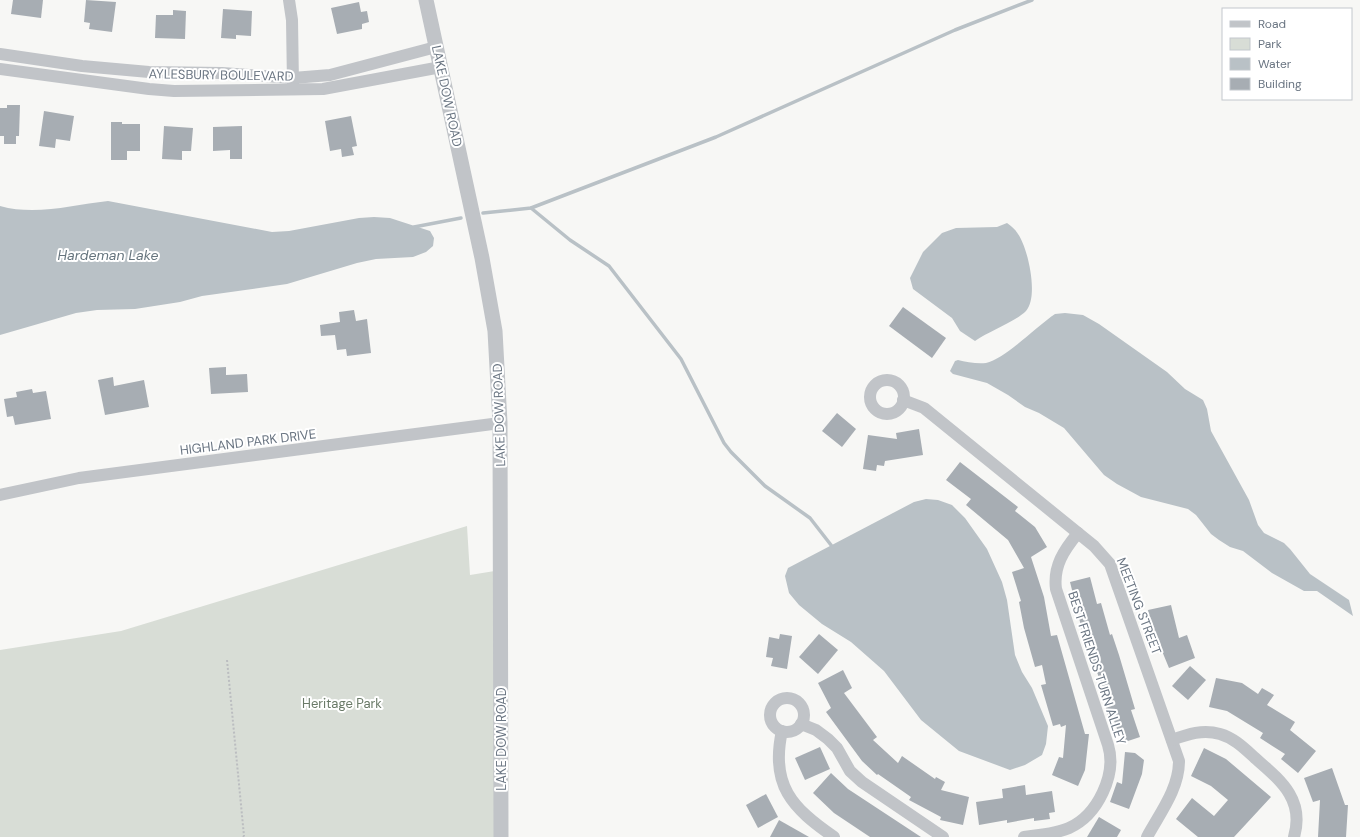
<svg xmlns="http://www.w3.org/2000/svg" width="1360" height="837" font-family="'DM Sans',sans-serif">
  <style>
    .green { fill: #d8ddd6 }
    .water { fill: #b9c1c6 }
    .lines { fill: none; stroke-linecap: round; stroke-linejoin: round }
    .stream { stroke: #b9c1c6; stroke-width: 3.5 }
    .building { fill: #a7adb3 }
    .path { stroke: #bbbdc0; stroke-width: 2; stroke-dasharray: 2 2; stroke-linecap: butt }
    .minor { stroke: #c1c4c8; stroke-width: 12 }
    .tertiary { stroke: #c1c4c8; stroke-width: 15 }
    .labels { text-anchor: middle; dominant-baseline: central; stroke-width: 4; stroke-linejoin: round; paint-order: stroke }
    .street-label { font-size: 13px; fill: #6a7582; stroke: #fff }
    .park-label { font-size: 13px; fill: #6a7a68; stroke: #fff }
    .water-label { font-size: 14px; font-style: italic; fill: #66757e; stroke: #fff }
  </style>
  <rect width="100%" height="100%" fill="#f7f7f5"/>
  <polygon class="green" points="467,526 470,575 507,569 501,837 0,837 0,650 121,631"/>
  <g class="water">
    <path d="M108,201L272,232L289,231L359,218L374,217L390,218L430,231L434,238L433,246L426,252L413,257L376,259L357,263L287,284L202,296L180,302L135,309L97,310L76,313L0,335V206C36,216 72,205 108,201Z"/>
    <path d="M1007,223C1011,226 1015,229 1018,234C1028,248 1039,297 1026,311C1015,322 989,331 975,341L960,331L952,318L913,289L910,278L923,252L942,233L956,228L997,227Z"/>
    <path d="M1065,313L1083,315L1099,324L1167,372L1185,389L1203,400L1207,409L1211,431L1249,500L1258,525L1264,533L1284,543L1290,549L1310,574L1349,600L1353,616L1317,591H1304L1272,573L1243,551L1230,547L1219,540L1211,534L1196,515L1188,509L1141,497L1117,484L1104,475L1064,428L1039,413L1025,407L1008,395L987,383L953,374L950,371L955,361L958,360C966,362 977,364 986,363C1005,359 1037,326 1055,314Z"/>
    <polygon points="926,499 938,500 952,505 965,518 987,549 1002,582 1007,600 1015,655 1022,672 1032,688 1048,726 1046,744 1042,755 1025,765 1010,770 959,751 921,720 884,671 851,642 822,624 799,605 789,593 785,576 788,568 914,502"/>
  </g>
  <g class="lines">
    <g class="stream">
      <polyline points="531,208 570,240 609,266 681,359 724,443 731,452 765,486 810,518 831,545"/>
      <polyline points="483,213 531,208 716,137 955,30 1032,0"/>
      <polyline points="414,227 461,218"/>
    </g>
  </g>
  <g class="building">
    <polygon points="13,0 43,0 41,18 11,14"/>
    <polygon points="86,0 116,2 112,32 89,29 90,23 84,22"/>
    <polygon points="359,2 361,12 367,11 369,22 362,24 362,29 337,34 331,8"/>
    <polygon points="223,9 252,11 251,36 236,35 236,39 221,38"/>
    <polygon points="173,10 186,11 185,39 155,38 156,15 173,15"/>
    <polygon points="7,105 20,105 19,136 16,136 16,144 4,144 4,136 0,136 0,108 7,108"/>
    <polygon points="44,111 74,116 70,141 56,139 55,148 39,146"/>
    <polygon points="351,116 357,146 352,147 354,155 342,157 341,149 330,151 325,121"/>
    <polygon points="111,122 122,122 122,124 140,124 140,151 127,151 127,160 111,160"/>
    <polygon points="164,126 193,128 191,151 182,151 182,160 162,159"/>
    <polygon points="242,126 242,159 230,159 230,150 213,151 213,127"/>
    <polygon points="903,307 946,338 932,358 889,326"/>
    <polygon points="354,310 356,321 367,319 371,353 347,356 346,349 337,350 335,335 321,336 320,325 340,322 339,312"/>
    <polygon points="226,367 226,375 247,374 248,392 211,394 209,368"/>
    <polygon points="113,377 114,386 144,380 149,407 105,415 98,380"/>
    <polygon points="32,389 33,393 46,391 51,419 15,425 13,416 7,417 4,399 17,397 16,392"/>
    <polygon points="837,413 856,429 842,447 822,431"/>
    <polygon points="919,429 923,455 885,461 884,466 877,465 876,471 863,469 868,435 897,439 896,433"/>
    <polygon points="960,462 1018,507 1015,511 1035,527 1047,547 1031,557 1044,597 1051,636 1057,635 1085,734 1089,734 1085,770 1078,786 1052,775 1059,757 1063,758 1066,725 1061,727 1060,724 1053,726 1041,685 1046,684 1042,665 1035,667 1024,628 1019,602 1021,601 1012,572 1024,568 1008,540 966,505 971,499 946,480"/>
    <polygon points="1090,577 1097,604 1101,603 1110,635 1112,634 1119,655 1135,709 1131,710 1140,737 1122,743 1112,715 1108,716 1102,694 1105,694 1083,634 1070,582"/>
    <polygon points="1171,605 1179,638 1187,635 1195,658 1169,668 1155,634 1153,635 1148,610"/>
    <polygon points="780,634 792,636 787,669 771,666 773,658 766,657 769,637 779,639"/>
    <polygon points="819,634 838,650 818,674 799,657"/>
    <polygon points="1190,666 1206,680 1188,700 1172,686"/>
    <polygon points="843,670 852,688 844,693 877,737 873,740 898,763 902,756 935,779 936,777 945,782 941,790 969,797 963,825 940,820 941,817 909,800 911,797 878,774 877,775 862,761 826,712 831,708 818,683"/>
    <polygon points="1216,678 1242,683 1258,694 1262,688 1274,695 1267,705 1295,722 1290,730 1316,751 1298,773 1281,759 1285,754 1260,738 1263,733 1227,711 1209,707"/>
    <polygon points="820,747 830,769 805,780 795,758"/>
    <polygon points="1204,748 1226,759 1271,797 1234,837 1198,837 1176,819 1192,798 1214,816 1228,800 1211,786 1191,776"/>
    <polygon points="1125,752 1135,753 1144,760 1142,774 1129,809 1110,802 1117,782 1122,784"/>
    <polygon points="1332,768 1345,805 1348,805 1346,837 1318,837 1320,800 1313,802 1304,778"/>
    <polygon points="831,773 848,789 921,837 870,837 834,813 813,793"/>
    <polygon points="1025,785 1026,795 1052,791 1055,812 1049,813 1050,819 1034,821 1034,818 1007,823 1007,820 979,825 976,802 1003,798 1002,789"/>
    <polygon points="766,794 778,817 758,828 746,805"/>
    <polygon points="1099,817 1121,830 1117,837 1087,837"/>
    <polygon points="779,820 809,837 770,837"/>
  </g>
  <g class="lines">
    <g class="path">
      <polyline points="227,660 244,836"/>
      <polyline points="243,837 244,836 246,837"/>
    </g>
    <g class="minor">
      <polyline points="289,0 292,20 293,84"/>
      <polyline points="0,54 82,66 149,72 222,73 293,78 330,75 436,47"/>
      <polyline points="0,69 149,89 174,91 323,89 441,67"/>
      <circle cx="887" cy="397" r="17"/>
      <path d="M903,400L924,408L1094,546L1110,564L1179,761C1179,789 1160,813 1147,837"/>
      <polyline points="0,495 79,478 500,423"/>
      <circle cx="787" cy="715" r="17"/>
      <polyline points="801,724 816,730 828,739 837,748 850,771 862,782 943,837"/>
      <path d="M782,731C770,785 792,808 834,837"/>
      <path d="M1172,740C1188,734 1203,729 1220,734C1234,738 1244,748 1255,758C1280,780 1305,799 1294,837"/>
      <path d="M1024,837C1038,835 1056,834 1069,828C1098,815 1117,774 1108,745L1056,589C1053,566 1064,550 1078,533"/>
    </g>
    <polyline class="tertiary" points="426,0 482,258 495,331 500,423 501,837"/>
  </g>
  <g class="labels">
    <g class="street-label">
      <text transform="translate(221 75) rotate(1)">AYLESBURY BOULEVARD</text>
      <text transform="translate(447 96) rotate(78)">LAKE DOW ROAD</text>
      <text transform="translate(499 415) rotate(-92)">LAKE DOW ROAD</text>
      <text transform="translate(248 442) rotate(-7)">HIGHLAND PARK DRIVE</text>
      <text transform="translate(1139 606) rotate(69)">MEETING STREET</text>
      <text transform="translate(1097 668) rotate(72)">BEST FRIENDS TURN ALLEY</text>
      <text transform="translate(501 739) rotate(-90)">LAKE DOW ROAD</text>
    </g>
    <g class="park-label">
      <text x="342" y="703">Heritage Park</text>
    </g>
    <g class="water-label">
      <text x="108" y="255">Hardeman Lake</text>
    </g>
  </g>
  <rect x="1222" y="8" width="130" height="92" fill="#ffffff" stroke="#c3c8cd"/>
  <rect x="1230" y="21" width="20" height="6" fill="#c1c4c8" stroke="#c3c8cd"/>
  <text x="1258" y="28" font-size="12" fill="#6a7582">Road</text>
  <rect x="1230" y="38" width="20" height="12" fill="#d8ddd6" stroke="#c3c8cd"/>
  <text x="1258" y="48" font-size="12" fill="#6a7582">Park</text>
  <rect x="1230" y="58" width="20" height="12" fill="#b9c1c6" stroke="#c3c8cd"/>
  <text x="1258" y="68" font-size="12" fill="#6a7582">Water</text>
  <rect x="1230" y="78" width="20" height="12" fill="#a7adb3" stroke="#c3c8cd"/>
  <text x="1258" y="88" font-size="12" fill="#6a7582">Building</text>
</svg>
